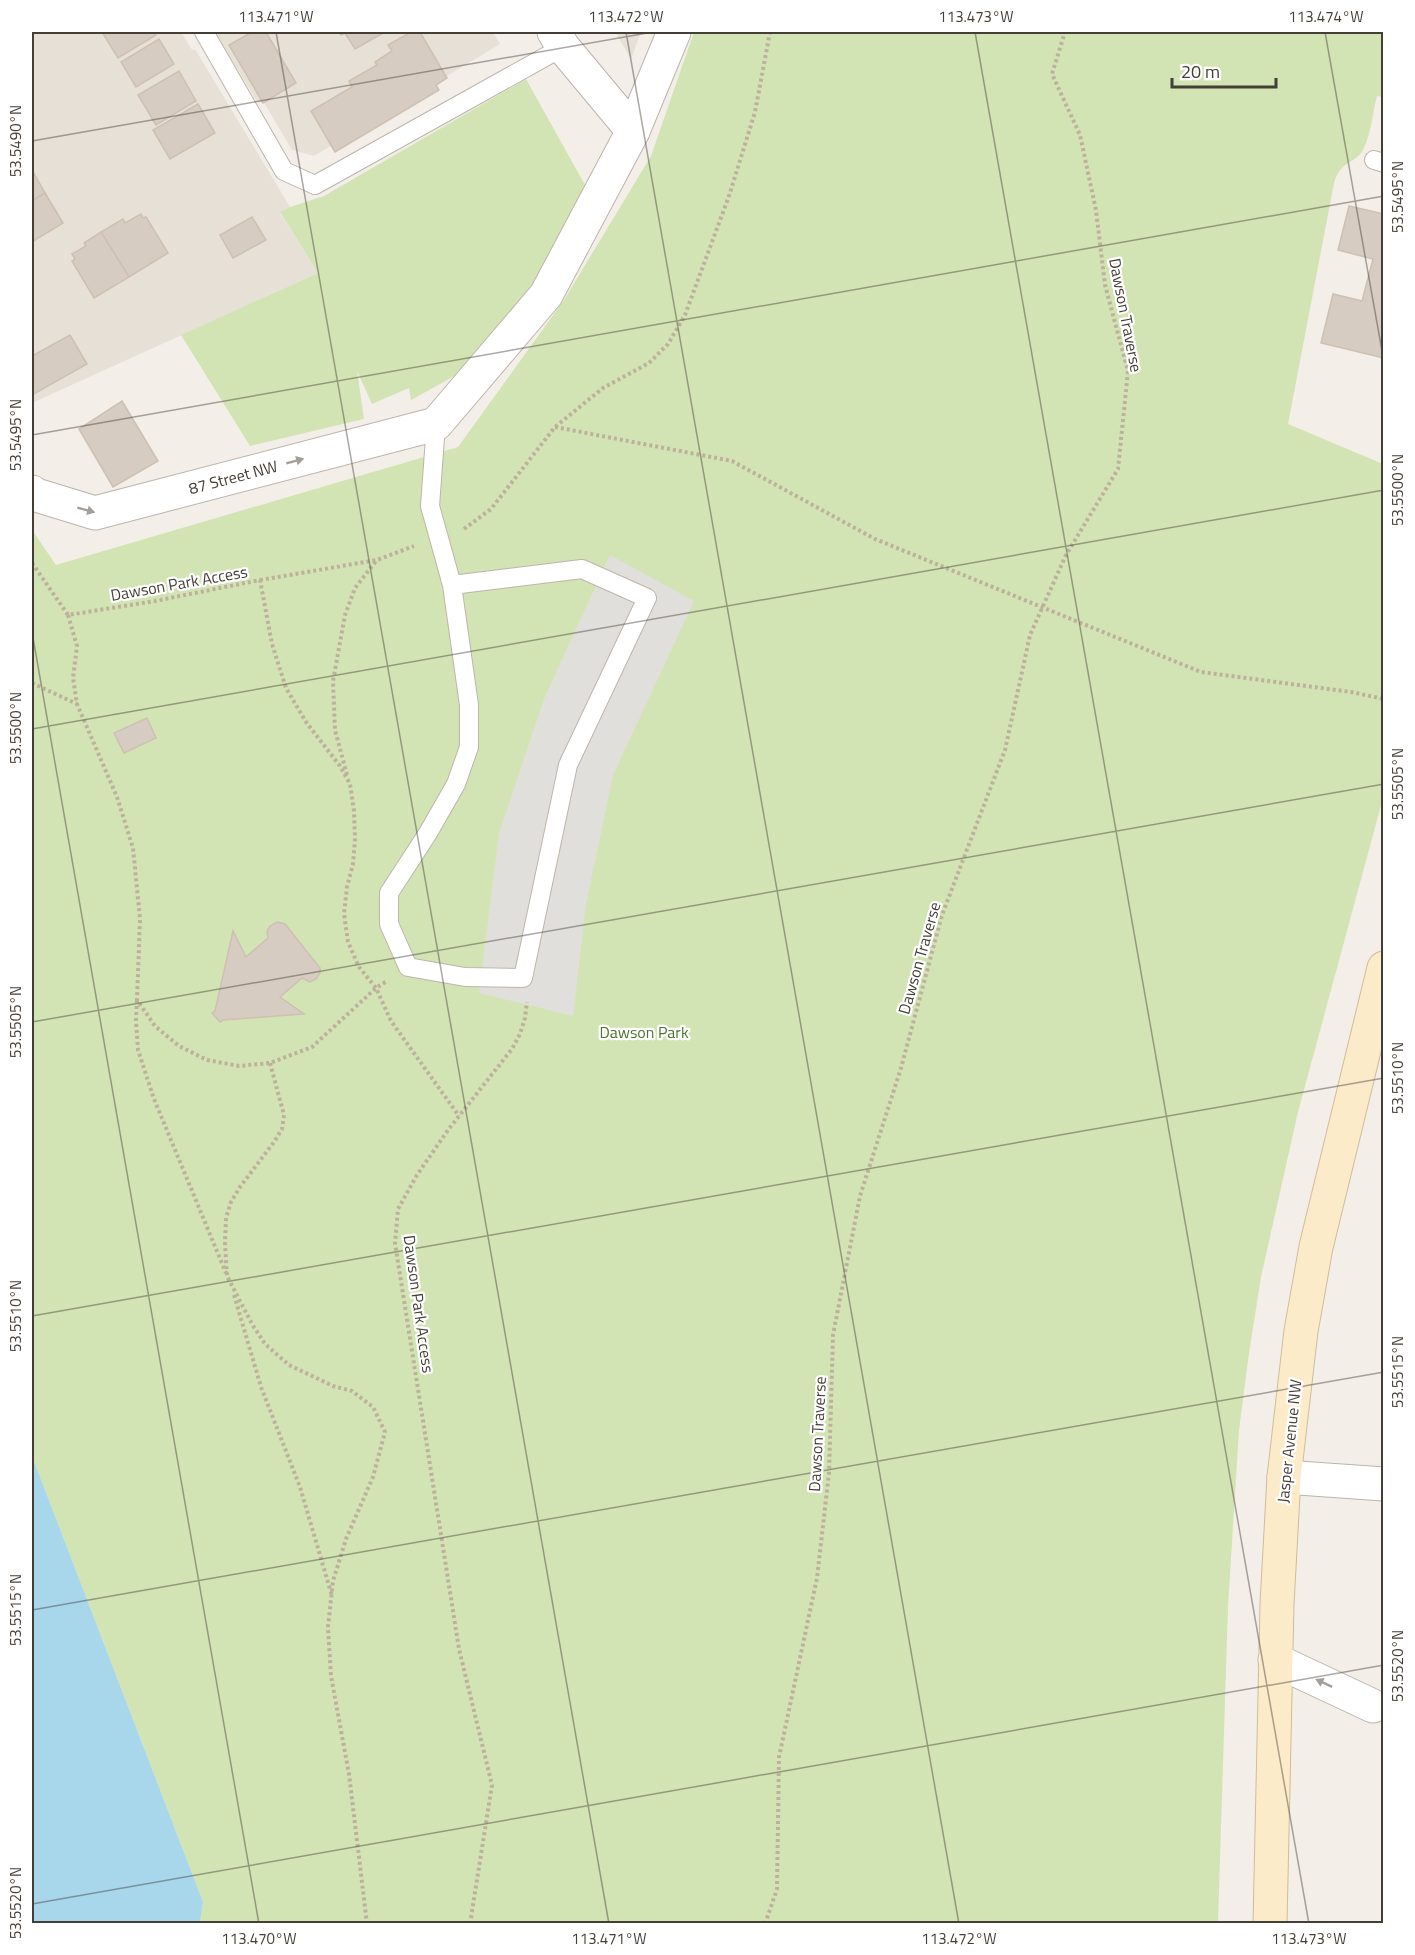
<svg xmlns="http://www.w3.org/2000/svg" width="1415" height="1955" font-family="'Titillium Web',sans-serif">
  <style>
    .residential { fill: #e6e0d6 }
    .green { fill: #d2e4b3 }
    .parking { fill: #e1dfdc }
    .water { fill: #a8d6eb }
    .building { fill: #d6ccc1; stroke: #cec0b2; stroke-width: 1.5 }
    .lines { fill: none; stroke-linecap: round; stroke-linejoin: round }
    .lane-casing { stroke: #bdb5ab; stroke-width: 20 }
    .street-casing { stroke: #bdb5ab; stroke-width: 35 }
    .secondary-casing { stroke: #cfbd9a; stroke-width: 35 }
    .path { stroke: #beb09d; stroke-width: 4; stroke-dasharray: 3 3; stroke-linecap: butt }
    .lane { stroke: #fff; stroke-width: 18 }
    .street { stroke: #fff; stroke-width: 33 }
    .secondary { stroke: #fbebc9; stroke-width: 33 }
    .oneway { fill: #a29e9b }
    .ticks { fill: none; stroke: #453e37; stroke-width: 1.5; stroke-opacity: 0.45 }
    .labels { text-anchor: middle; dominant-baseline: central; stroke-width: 4.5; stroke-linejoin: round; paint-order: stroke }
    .street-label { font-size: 16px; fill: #453e37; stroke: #fff }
    .park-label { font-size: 16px; fill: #4e732e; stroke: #fff }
    .neatline { fill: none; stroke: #453e37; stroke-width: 2 }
    .ticks-label { font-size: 15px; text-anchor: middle; fill: #453e37 }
  </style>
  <rect width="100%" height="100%" fill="#f3eee8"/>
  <g class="residential">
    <polygon points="32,32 181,32 192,50 195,49 290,207 280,213 318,273 32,403"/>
    <polygon points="215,32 493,32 500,44 314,156 292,150 263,101 258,103"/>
    <polygon points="615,32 641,32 631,59"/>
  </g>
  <g class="green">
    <path d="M694,32H1383V97L1377,96C1373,111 1371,134 1364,148C1356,165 1341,159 1334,183L1288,424L1383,464V798L1298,1112L1261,1277L1249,1353L1239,1430L1228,1607L1218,1923H200L203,1902L32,1456V530L56,565L458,447L564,300L651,156Z"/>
    <polygon points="526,79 585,185 512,326 478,363 411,400 409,388 372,404 357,371 364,419 250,446 181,335 318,273 280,212 290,207 324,196"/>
  </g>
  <polygon class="parking" points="610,555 694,601 613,775 586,904 573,1016 479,993 499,833 544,699"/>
  <polygon class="water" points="32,1456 203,1902 200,1923 32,1923"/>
  <g class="building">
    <polygon points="102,32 154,32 156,35 118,58"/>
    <polygon points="252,32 266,32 296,83 263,103 229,45"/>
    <polygon points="339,32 385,32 355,49 345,33 341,35"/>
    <polygon points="411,32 420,32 447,78 436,85 439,90 335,152 311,111 352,87 349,81 377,65 375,62 392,51 388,45"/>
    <polygon points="159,39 174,64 136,87 121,62"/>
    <polygon points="179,71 196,101 156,125 138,95"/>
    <polygon points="198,104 215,133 170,159 153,130"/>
    <polygon points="32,170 45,193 32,201"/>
    <polygon points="45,193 63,223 32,242 32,201"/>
    <polygon points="1349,206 1384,214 1384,358 1321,343 1333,294 1362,301 1373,259 1338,250"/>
    <polygon points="141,214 143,218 146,217 168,253 129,277 101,232 123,219 125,223"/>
    <polygon points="252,217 266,240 233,258 220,235"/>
    <polygon points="101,232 129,277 94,298 72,261 75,259 72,254 86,246 84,243"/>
    <polygon points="70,335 87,364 32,395 32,356"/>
    <polygon points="122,401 158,461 113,487 79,429"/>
    <polygon points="147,718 156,738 124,753 114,733"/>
    <polygon points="277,922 285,924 320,968 320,973 316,979 310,982 302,978 280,997 304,1014 223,1020 220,1022 212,1013 215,1011 233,931 246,957 268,938 267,931 270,926"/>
  </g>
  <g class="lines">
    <defs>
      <g id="lane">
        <polyline points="204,32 284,171 315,185 563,47"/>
        <polyline points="1374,160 1384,163"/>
        <polyline points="436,424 430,506 452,585 469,705 469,747 456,784 428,833 389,893 389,924 408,967 465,977 523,978 568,765 647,598 582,569 452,585"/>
      </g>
      <g id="street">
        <polyline points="554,32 563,47 633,131"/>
        <polyline points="32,492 33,494 95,513 436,424 546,295 633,131 674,32"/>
        <polyline points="1284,1477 1384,1484"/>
        <polyline points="1275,1660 1373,1706"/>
      </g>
      <polyline id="secondary" points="1270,1924 1277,1604 1284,1477 1301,1331 1316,1247 1384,968"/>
    </defs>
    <use href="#lane" class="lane-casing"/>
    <use href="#street" class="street-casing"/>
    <use href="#secondary" class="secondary-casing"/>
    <g class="path">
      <polyline points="555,427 732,461 875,539 1201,672 1351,692 1384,699"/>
      <polyline points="464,529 491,509 555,427 603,388 649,363 668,344 685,315 729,196 755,112 770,32"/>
      <polyline points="32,563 68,615 155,601 260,580 272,644 286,688 306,722 340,766 350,784 354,811 355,839 353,864 347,887 344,914 348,942 359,967 376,988 391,1021 459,1116"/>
      <polyline points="260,580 377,560 414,546"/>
      <polyline points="68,615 77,646 73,678 77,704 117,797 133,848 140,919 137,1000 155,1026 179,1046 207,1060 239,1066 270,1063 312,1047 376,988 387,981"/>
      <polyline points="32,683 77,704"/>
      <polyline points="347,775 335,730 333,681 345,615 355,588 376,561"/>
      <polyline points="137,1000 136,1020 138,1050 154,1099 226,1273"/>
      <polyline points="270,1063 284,1115 282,1129 274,1142 240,1187 231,1202 226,1218 225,1244 227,1276 252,1324 265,1344 289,1365 333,1386 352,1391 373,1407 385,1432 373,1477 346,1539 333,1581 328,1627 331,1676 349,1774 367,1924"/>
      <polyline points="234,1295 261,1387 300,1487 332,1596"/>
      <polyline points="470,1924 492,1785 459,1649 395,1243 398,1209 417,1175 448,1130 512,1049 520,1034 525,1018 527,1002"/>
      <polyline points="765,1924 777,1889 779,1757 817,1578 829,1473 833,1335 860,1196 901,1068 942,915 1005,750 1030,635 1066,555 1118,469 1128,371 1105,285 1096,210 1080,135 1052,74 1065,32"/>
    </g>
    <use href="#lane" class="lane"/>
    <use href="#street" class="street"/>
    <use href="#secondary" class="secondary"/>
  </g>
  <defs><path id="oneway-solid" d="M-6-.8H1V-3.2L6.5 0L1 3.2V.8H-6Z" transform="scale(1.5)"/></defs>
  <g class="oneway">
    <use href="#oneway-solid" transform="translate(295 461) rotate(-15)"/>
    <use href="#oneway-solid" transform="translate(86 510) rotate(15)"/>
    <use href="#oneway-solid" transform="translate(1324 1683) rotate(-155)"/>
  </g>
  <path class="ticks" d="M276,32L609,1924M626,32L959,1924M975,32L1309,1924M1325,32L1384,362M32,141L653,32M32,435L1384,196M32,632L259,1924M32,729L1384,490M32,1022L1384,784M32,1316L1384,1078M32,1610L1384,1372M32,1904L1384,1665"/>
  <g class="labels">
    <g class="street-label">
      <text transform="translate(1126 315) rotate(79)">Dawson Traverse</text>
      <text transform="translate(233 477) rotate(-15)">87 Street NW</text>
      <text transform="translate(179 583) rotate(-10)">Dawson Park Access</text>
      <text transform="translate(919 958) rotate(-74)">Dawson Traverse</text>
      <text transform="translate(419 1304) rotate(82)">Dawson Park Access</text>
      <text transform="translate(817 1434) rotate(-87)">Dawson Traverse</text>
      <text transform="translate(1289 1441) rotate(-84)">Jasper Avenue NW</text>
    </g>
    <g class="park-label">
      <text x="644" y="1032">Dawson Park</text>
    </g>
  </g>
  <rect width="1415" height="1955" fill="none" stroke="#ffffff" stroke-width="66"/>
  <path d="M1172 78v9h104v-9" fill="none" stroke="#453e37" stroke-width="3"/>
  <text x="1181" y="78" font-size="18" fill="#453e37" stroke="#ffffff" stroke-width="4.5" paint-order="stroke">20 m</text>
  <rect x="33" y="33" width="1349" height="1889" class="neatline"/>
  <g class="ticks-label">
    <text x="276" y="22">113.471°W</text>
    <text x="626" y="22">113.472°W</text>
    <text x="976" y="22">113.473°W</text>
    <text x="1326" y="22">113.474°W</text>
    <text transform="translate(16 141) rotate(-90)" y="5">53.5490°N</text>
    <text transform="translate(1398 197) rotate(-90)" y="5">53.5495°N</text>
    <text transform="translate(16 435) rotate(-90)" y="5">53.5495°N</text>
    <text transform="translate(1398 490) rotate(-90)" y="5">53.5500°N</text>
    <text transform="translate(16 728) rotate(-90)" y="5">53.5500°N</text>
    <text transform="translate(1398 784) rotate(-90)" y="5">53.5505°N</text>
    <text transform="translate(16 1022) rotate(-90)" y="5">53.5505°N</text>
    <text transform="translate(1398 1078) rotate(-90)" y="5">53.5510°N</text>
    <text transform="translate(16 1316) rotate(-90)" y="5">53.5510°N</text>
    <text transform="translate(1398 1372) rotate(-90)" y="5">53.5515°N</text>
    <text transform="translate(16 1610) rotate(-90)" y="5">53.5515°N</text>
    <text transform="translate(1398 1666) rotate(-90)" y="5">53.5520°N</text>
    <text transform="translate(16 1903) rotate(-90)" y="5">53.5520°N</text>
    <text x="259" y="1944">113.470°W</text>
    <text x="609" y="1944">113.471°W</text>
    <text x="959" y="1944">113.472°W</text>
    <text x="1309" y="1944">113.473°W</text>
  </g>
</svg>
